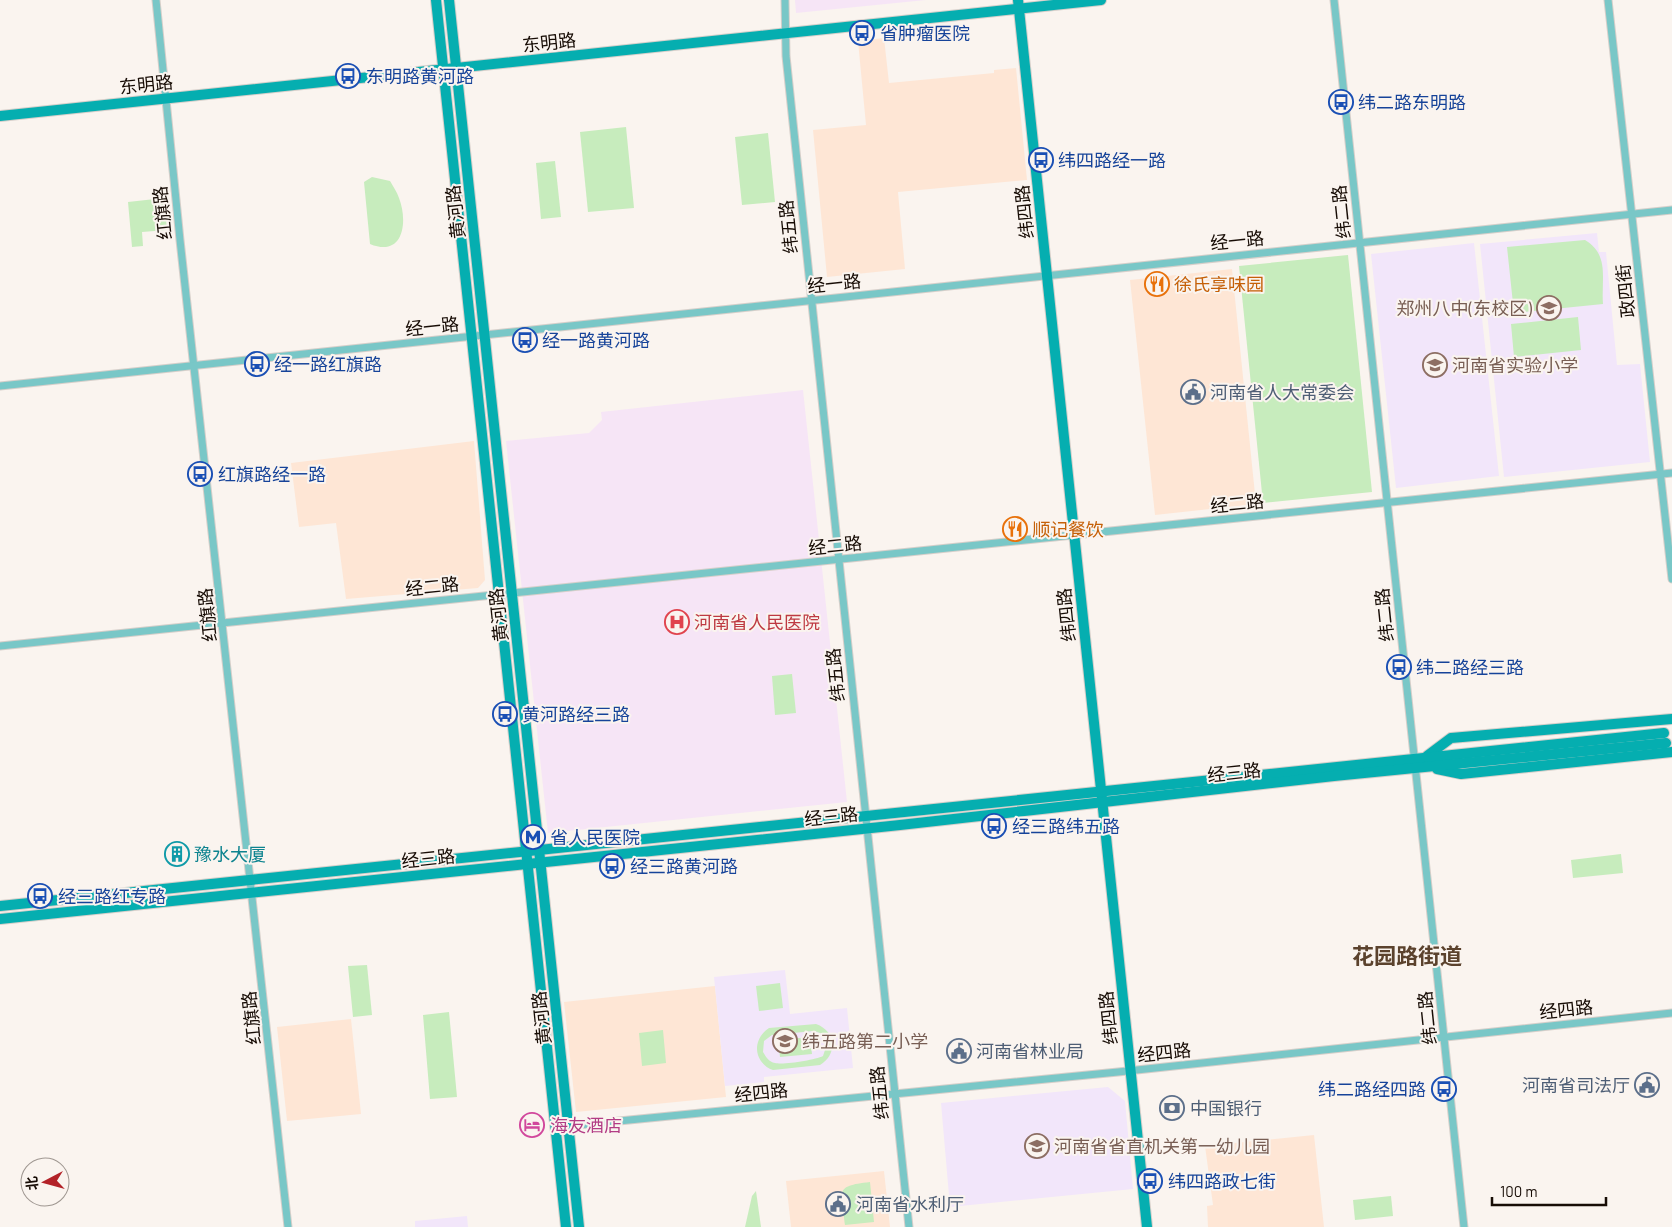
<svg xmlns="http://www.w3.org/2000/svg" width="1672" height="1227" font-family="Barlow,'Noto Sans SC',sans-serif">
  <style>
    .built { fill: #fee6d5 }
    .education { fill: #f2e6fa }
    .medical { fill: #f6e5f6 }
    .green { fill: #c7ecbd; fill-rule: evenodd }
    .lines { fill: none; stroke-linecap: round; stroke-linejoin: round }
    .street-casing { stroke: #d6cfca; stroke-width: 9 }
    .secondary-casing { stroke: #d6cfca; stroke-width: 12 }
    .street { stroke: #79c7c7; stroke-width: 7 }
    .secondary { stroke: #05aeb0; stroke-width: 10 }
    .labels { text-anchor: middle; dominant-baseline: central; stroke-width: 4; stroke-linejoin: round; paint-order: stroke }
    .transit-label { font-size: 18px; fill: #164399; stroke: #faf4ef; text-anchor: start }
    .street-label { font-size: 18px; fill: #170c05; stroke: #faf4ef }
    .food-label { font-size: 18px; fill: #c56008; stroke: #faf4ef; text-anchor: start }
    .education-label { font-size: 18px; fill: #785e54; stroke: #faf4ef; text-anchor: start }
    .service-label { font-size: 18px; fill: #4e5e75; stroke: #faf4ef; text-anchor: start }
    .health-label { font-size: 18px; fill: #be3a42; stroke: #faf4ef; text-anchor: start }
    .culture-label { font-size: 18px; fill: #0d838f; stroke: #faf4ef; text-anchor: start }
    .hotel-label { font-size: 18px; fill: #b23c85; stroke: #faf4ef; text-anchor: start }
    .district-label { font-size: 22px; font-weight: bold; fill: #5b422d; stroke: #faf4ef }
  </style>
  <rect width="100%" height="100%" fill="#faf4ef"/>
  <g class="built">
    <polygon points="884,38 889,83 994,73 994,70 1016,68 1027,180 898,192 905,269 827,277 813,130 866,125 858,41"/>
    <polygon points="1232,269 1256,504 1155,515 1130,280"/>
    <polygon points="474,441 485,580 478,588 346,599 336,523 299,527 291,463"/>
    <polygon points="715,986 726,1097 576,1112 564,1002"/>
    <polygon points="351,1019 361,1114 287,1121 277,1027"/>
    <polygon points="1314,1135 1324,1227 1208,1227 1207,1206 1213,1205 1205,1146"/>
    <polygon points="884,1171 890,1227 791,1227 786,1181"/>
  </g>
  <g class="education">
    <polygon points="1597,233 1599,252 1606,252 1617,365 1640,364 1650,462 1504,477 1480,244"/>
    <polygon points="1474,243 1499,476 1396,488 1371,254"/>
    <polygon points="785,970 790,1014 847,1008 853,1068 764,1077 764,1082 725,1086 714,977"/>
    <polygon points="1108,1087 1125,1101 1133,1189 950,1207 941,1103"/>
    <polygon points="467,1216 468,1227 415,1227 415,1221"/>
  </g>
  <g class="medical">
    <polygon points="795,0 926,0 796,13"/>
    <polygon points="803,390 847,802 548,833 506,441 589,433 602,420 601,412"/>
  </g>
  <g class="green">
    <polygon points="626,127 634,208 588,212 580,132"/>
    <polygon points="768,133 775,202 742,205 735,137"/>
    <polygon points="555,161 561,217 541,219 536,163"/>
    <path d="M372,177L390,181C393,186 397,192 399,198C408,221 404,258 370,244L364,182Z"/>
    <polygon points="164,198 167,230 142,232 143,246 132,247 128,202"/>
    <path d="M1585,240C1610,255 1601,279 1603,304L1514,313L1507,247Z"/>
    <polygon points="1348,255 1372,492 1263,503 1239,266"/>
    <polygon points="1578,317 1581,350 1514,357 1511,324"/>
    <polygon points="792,674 796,713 775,715 772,676"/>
    <polygon points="1621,854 1623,873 1573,878 1571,860"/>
    <polygon points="367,965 372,1015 353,1017 348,966"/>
    <polygon points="780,983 783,1008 759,1011 756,986"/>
    <polygon points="449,1012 457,1097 430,1099 423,1015"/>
    <path d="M816,1024C836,1031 838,1054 820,1065L773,1070C754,1063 751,1040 769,1028ZM814,1031L823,1034L827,1044L823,1056C815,1060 784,1065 775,1063C769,1062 766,1057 763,1052L764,1041L772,1035Z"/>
    <polygon points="663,1030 666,1063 642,1066 639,1033"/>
    <polygon points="810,1037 812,1054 780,1057 778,1040"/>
    <path d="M870,1182L874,1222L845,1225C842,1192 832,1186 870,1182Z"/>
    <polygon points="756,1191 761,1227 745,1227 752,1196"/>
    <polygon points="1391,1196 1393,1216 1355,1220 1353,1200"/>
  </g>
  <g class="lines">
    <defs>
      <g id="street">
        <polyline points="156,0 180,240 288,1227"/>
        <polyline points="785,0 786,56 909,1227"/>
        <polyline points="1334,0 1464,1227"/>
        <polyline points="1608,0 1672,579"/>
        <polyline points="0,386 1672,210"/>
        <polyline points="0,646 1672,473"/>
        <polyline points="568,1126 1118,1072 1672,1013"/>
      </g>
      <g id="secondary">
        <polyline points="436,0 566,1227"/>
        <polyline points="449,0 579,1227"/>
        <polyline points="1018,0 1147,1227"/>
        <polyline points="0,116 1101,0"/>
        <polyline points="1427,756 1451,738 1672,719"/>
        <polyline points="1437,769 1461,774 1672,752"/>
        <polyline points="0,906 1664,733"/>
        <polyline points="0,919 900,825 1334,776 1666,743"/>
      </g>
    </defs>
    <use href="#street" class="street-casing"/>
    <use href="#secondary" class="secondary-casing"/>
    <use href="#street" class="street"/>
    <use href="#secondary" class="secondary"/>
  </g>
  <defs>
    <symbol id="bus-ring" viewBox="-11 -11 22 22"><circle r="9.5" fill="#faf4ef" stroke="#1a4fb4" stroke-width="1.5"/><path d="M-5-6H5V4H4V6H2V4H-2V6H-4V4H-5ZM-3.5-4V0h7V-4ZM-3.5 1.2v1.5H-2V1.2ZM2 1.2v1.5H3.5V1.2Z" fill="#1a4fb4"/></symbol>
    <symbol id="restaurant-ring" viewBox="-11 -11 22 22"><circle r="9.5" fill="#faf4ef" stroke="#e8710a" stroke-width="1.5"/><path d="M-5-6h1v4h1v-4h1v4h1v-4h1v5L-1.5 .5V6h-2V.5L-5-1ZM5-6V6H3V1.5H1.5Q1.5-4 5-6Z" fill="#e8710a"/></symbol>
    <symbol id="school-ring" viewBox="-11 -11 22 22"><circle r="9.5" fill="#faf4ef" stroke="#8d6e63" stroke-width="1.5"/><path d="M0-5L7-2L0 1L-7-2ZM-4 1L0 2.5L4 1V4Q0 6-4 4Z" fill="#8d6e63"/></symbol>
    <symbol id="civic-ring" viewBox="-11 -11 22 22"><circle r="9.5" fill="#faf4ef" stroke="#5c6f8a" stroke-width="1.5"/><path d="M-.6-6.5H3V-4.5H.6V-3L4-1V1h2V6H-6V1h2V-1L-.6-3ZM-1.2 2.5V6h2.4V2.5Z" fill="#5c6f8a"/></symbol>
    <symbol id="hospital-ring" viewBox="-11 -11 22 22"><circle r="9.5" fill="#faf4ef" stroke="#e0444e" stroke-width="1.5"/><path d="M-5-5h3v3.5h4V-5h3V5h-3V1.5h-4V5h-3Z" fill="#e0444e"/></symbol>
    <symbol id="metro-ring" viewBox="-11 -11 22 22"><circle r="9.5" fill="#faf4ef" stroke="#1a4fb4" stroke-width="1.5"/><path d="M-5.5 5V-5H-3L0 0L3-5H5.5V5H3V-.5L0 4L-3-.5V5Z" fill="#1a4fb4"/></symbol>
    <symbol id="building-ring" viewBox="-11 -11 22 22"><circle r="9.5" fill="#faf4ef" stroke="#0f9aa8" stroke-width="1.5"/><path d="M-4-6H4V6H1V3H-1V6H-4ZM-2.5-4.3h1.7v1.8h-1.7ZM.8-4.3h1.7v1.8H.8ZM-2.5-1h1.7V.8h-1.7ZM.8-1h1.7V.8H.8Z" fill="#0f9aa8"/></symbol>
    <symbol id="bank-ring" viewBox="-11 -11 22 22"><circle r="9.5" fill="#faf4ef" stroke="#5c6f8a" stroke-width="1.5"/><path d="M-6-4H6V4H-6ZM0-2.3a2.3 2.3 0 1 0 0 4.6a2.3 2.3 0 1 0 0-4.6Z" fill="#5c6f8a"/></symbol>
    <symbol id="hotel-ring" viewBox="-11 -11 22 22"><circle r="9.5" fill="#faf4ef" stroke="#d1479c" stroke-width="1.5"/><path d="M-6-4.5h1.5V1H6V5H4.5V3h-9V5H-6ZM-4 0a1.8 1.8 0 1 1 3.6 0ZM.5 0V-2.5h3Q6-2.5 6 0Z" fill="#d1479c"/></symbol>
  </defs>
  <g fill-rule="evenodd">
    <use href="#bus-ring" x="848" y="19" width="28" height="28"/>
    <use href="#bus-ring" x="334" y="62" width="28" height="28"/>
    <use href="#bus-ring" x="1327" y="88" width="28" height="28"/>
    <use href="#bus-ring" x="1027" y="146" width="28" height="28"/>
    <use href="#restaurant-ring" x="1143" y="270" width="28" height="28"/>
    <use href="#school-ring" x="1535" y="294" width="28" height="28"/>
    <use href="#bus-ring" x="511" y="326" width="28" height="28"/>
    <use href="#bus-ring" x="243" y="350" width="28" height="28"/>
    <use href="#school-ring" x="1421" y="351" width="28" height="28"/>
    <use href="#civic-ring" x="1179" y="378" width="28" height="28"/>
    <use href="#bus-ring" x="186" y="460" width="28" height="28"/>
    <use href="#restaurant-ring" x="1001" y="515" width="28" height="28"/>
    <use href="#hospital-ring" x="663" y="608" width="28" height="28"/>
    <use href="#bus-ring" x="1385" y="653" width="28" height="28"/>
    <use href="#bus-ring" x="491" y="700" width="28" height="28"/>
    <use href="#bus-ring" x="980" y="812" width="28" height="28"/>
    <use href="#metro-ring" x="519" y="823" width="28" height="28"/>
    <use href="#building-ring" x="163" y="840" width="28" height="28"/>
    <use href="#bus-ring" x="598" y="852" width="28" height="28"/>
    <use href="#bus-ring" x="26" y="882" width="28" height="28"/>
    <use href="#school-ring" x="771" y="1027" width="28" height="28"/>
    <use href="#civic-ring" x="945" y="1037" width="28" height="28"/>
    <use href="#civic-ring" x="1633" y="1071" width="28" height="28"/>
    <use href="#bus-ring" x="1430" y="1075" width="28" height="28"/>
    <use href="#bank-ring" x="1158" y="1094" width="28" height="28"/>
    <use href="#hotel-ring" x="518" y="1111" width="28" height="28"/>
    <use href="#school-ring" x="1023" y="1132" width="28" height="28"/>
    <use href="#bus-ring" x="1136" y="1167" width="28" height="28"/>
    <use href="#civic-ring" x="824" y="1190" width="28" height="28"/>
  </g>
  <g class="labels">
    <g class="transit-label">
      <text x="880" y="33">省肿瘤医院</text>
      <text x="366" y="76">东明路黄河路</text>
      <text x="1358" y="102">纬二路东明路</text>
      <text x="1058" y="160">纬四路经一路</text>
      <text x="542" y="340">经一路黄河路</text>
      <text x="274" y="364">经一路红旗路</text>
      <text x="218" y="474">红旗路经一路</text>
      <text x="1416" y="667">纬二路经三路</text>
      <text x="522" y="714">黄河路经三路</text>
      <text x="1012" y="826">经三路纬五路</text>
      <text x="550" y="837">省人民医院</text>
      <text x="630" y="866">经三路黄河路</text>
      <text x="58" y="896">经三路红专路</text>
      <text x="1426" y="1089" text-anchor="end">纬二路经四路</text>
      <text x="1168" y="1181">纬四路政七街</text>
    </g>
    <g class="street-label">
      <text transform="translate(549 42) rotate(-6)">东明路</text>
      <text transform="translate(146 84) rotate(-6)">东明路</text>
      <text transform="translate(455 212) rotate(-96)">黄河路</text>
      <text transform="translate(1024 212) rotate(-96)">纬四路</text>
      <text transform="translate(1341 212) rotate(-96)">纬二路</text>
      <text transform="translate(162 213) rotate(-96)">红旗路</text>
      <text transform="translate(788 227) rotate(-96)">纬五路</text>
      <text transform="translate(1237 240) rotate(-6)">经一路</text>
      <text transform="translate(834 283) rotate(-6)">经一路</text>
      <text transform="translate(1625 291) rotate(-96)">政四街</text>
      <text transform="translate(432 326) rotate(-6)">经一路</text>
      <text transform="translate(1237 503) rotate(-6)">经二路</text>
      <text transform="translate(835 545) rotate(-6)">经二路</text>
      <text transform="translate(432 586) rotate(-6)">经二路</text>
      <text transform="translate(207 615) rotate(-96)">红旗路</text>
      <text transform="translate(498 615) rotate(-96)">黄河路</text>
      <text transform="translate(1066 615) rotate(-96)">纬四路</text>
      <text transform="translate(1384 615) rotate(-96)">纬二路</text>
      <text transform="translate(835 675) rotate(-96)">纬五路</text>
      <text transform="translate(1234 772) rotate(-6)">经三路</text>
      <text transform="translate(831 816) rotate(-6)">经三路</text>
      <text transform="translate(428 858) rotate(-6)">经三路</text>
      <text transform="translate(1566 1009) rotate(-6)">经四路</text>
      <text transform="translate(251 1018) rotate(-96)">红旗路</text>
      <text transform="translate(541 1018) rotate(-96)">黄河路</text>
      <text transform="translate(1108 1018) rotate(-96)">纬四路</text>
      <text transform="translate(1427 1018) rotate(-96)">纬二路</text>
      <text transform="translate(1164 1052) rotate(-6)">经四路</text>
      <text transform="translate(761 1092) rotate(-6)">经四路</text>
      <text transform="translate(879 1093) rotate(-96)">纬五路</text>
    </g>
    <g class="food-label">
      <text x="1174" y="284">徐氏享味园</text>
      <text x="1032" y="529">顺记餐饮</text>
    </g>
    <g class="education-label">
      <text x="1532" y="308" text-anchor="end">郑州八中(东校区)</text>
      <text x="1452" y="365">河南省实验小学</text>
      <text x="802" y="1041">纬五路第二小学</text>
      <text x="1054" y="1146">河南省省直机关第一幼儿园</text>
    </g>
    <g class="service-label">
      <text x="1210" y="392">河南省人大常委会</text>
      <text x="976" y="1051">河南省林业局</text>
      <text x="1630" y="1085" text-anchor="end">河南省司法厅</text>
      <text x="1190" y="1108">中国银行</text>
      <text x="856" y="1204">河南省水利厅</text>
    </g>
    <g class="health-label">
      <text x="694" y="622">河南省人民医院</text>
    </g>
    <g class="culture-label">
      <text x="194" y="854">豫水大厦</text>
    </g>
    <g class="hotel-label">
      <text x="550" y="1125">海友酒店</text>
    </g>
    <g class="district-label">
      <text x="1407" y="955">花园路街道</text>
    </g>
  </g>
  <g transform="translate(45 1182) rotate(264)"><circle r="24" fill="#faf4ef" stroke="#9f9791"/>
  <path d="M0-4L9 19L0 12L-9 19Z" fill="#b32228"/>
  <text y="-8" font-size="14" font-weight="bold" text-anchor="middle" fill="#170c05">北</text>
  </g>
  <path d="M1492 1197v8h114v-8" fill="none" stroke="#170c05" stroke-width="2.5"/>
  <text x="1500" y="1197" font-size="15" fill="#170c05" stroke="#faf4ef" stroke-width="4" paint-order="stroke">100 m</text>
</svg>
